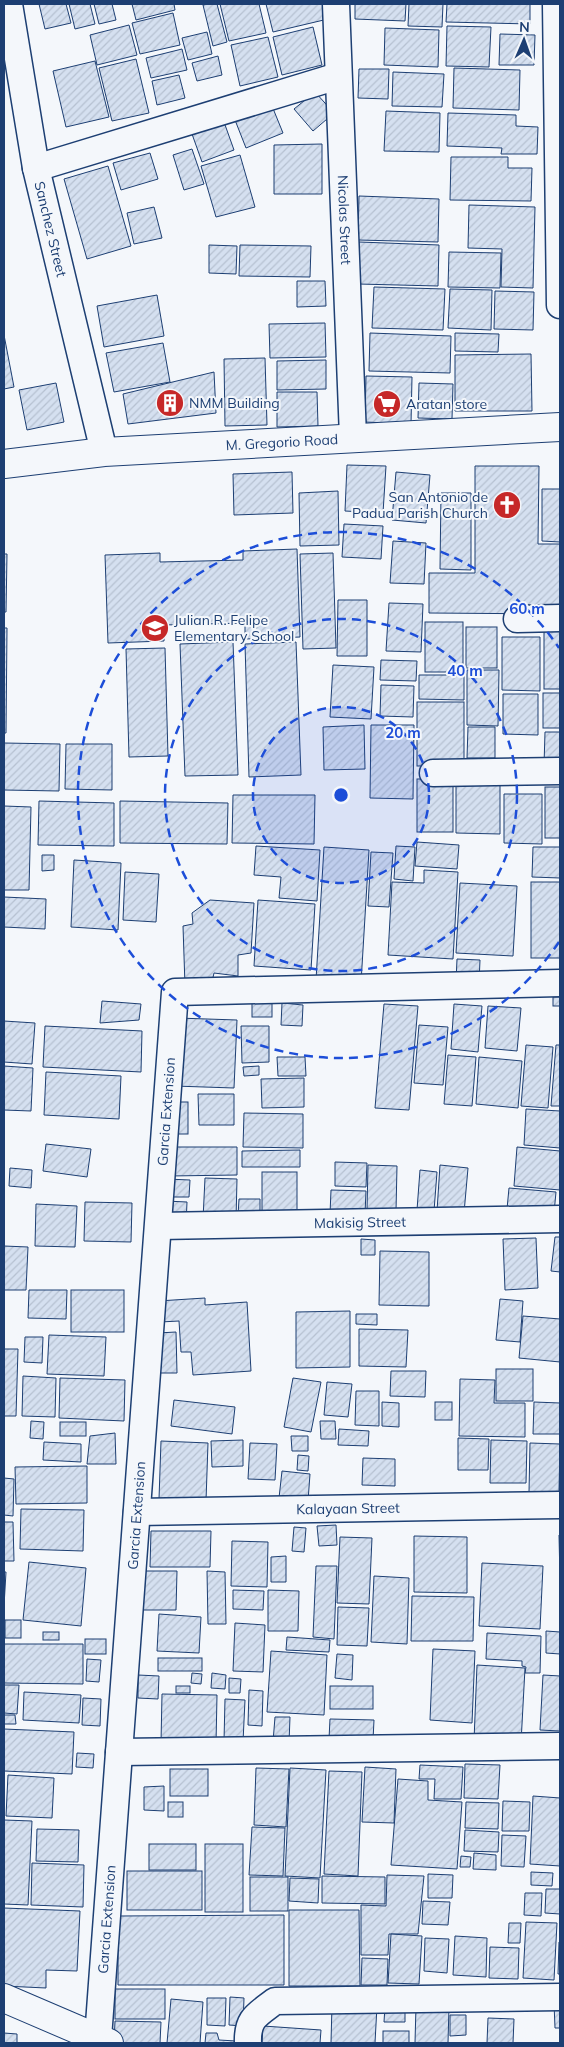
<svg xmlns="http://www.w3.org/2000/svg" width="564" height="2047" font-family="Mulish,sans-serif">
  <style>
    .building { fill: url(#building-hatch); stroke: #1d3f73 }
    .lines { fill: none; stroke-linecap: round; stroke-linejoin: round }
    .minor-casing { stroke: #1d3f73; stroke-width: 29 }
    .tertiary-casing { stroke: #1d3f73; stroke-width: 30 }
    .secondary-casing { stroke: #1d3f73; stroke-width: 30 }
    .minor { stroke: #f4f7fb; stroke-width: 26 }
    .tertiary { stroke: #f4f7fb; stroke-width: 28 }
    .secondary { stroke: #f4f7fb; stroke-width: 28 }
    .ring { fill: none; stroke: #1d4ed8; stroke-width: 2.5; stroke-dasharray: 9 6 }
    .labels { text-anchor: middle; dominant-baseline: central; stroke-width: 4; stroke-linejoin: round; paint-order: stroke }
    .street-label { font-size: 14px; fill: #1d3f73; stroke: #f4f7fb }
    .poi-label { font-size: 14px; fill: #1d3f73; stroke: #f4f7fb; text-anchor: start }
    .centre { fill: #1d4ed8; stroke: #f4f7fb; stroke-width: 2.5 }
    .ring-label { font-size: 15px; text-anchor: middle; font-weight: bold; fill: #1d4ed8; stroke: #f4f7fb; stroke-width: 4; stroke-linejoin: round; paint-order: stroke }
  </style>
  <defs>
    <pattern id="building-hatch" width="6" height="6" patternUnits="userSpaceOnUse" patternTransform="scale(1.25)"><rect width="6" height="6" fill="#d5e0f0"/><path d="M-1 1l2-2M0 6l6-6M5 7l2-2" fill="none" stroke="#b6c1d1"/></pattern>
  </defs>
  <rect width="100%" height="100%" fill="#f4f7fb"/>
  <g class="building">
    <polygon points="39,4 66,4 71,23 45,29"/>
    <polygon points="69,4 90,4 95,24 75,29"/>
    <polygon points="94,4 112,4 116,20 99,24"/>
    <polygon points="132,4 174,4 175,10 136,20"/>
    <polygon points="208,4 217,4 227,42 213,46 203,5"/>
    <polygon points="220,4 259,4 266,33 229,41"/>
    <polygon points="266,4 325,4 328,19 273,32"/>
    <polygon points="355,4 406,4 405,21 355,19"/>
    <polygon points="409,4 443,4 442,27 408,26"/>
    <polygon points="447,4 530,4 530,24 446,22"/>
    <polygon points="173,13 180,45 140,54 132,23"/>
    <polygon points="129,25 137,55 97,65 90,35"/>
    <polygon points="447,26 491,27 489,67 446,66"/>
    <polygon points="313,27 322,65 282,75 273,37"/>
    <polygon points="385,28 439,30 438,67 384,65"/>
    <polygon points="207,32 212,54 188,60 182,38"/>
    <polygon points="500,34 535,35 534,65 499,65"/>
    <polygon points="268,37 278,77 240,86 231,45"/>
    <polygon points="182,49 187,70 151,78 146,58"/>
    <polygon points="218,56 222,75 197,81 192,63"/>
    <polygon points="136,59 149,113 112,121 99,68"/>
    <polygon points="95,61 109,117 66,127 53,71"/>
    <polygon points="454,68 520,70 519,110 453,108"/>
    <polygon points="359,69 389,69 388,99 358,98"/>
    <polygon points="393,72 444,74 442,107 392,106"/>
    <polygon points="179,75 185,98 157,105 152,81"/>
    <polygon points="315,92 334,113 313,131 294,109"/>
    <polygon points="272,106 283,133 246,148 235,120"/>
    <polygon points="386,111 440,113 439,152 384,151"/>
    <polygon points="448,113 516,115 516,126 538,127 537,154 501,154 502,148 447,146"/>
    <polygon points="224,122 234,150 202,162 192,134"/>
    <polygon points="322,144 322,194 274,194 274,145"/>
    <polygon points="192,149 204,184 184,190 173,155"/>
    <polygon points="150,153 158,179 121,190 113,163"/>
    <polygon points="240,155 255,207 216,217 201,166"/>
    <polygon points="451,157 508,157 508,168 532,168 531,201 450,200"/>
    <polygon points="108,166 131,246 87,259 64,179"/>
    <polygon points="359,196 439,199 438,242 358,240"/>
    <polygon points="469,205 535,207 533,288 501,287 502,249 468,248"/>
    <polygon points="154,207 162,238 134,244 127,213"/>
    <polygon points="359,242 439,245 438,286 358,284"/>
    <polygon points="209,245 237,246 236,274 209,273"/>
    <polygon points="240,245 311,246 310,277 239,276"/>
    <polygon points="449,252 501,253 500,288 448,287"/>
    <polygon points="297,281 325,281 326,306 297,307"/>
    <polygon points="374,287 445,289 443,330 372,328"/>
    <polygon points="450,289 492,290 491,330 448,328"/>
    <polygon points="495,291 534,292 533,330 494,329"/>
    <polygon points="157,295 164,336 104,347 97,306"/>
    <polygon points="325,323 326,357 270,358 269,324"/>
    <polygon points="370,333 451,336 450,373 369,371"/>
    <polygon points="455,333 499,334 498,352 455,351"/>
    <polygon points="4,335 14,387 4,389"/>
    <polygon points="163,343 170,382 114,392 106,353"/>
    <polygon points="531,354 532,411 455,411 455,355"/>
    <polygon points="265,358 267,425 225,426 224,359"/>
    <polygon points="326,360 326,389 277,390 277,361"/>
    <polygon points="214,372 216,413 128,424 123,394"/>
    <polygon points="366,376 412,377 411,424 365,422"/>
    <polygon points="56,383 64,422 27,430 19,390"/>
    <polygon points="419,383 453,384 452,419 418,418"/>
    <polygon points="277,392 317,392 318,426 277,427"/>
    <polygon points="347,465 386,466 383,513 345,511"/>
    <polygon points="475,466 539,466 538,544 560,544 560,614 429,613 429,573 475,573"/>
    <polygon points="292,472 293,513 234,515 233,474"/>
    <polygon points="396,472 430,475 426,523 392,520"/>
    <polygon points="542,489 560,489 560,542 542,541"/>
    <polygon points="338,491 339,545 300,546 299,493"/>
    <polygon points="441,493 471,493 471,570 440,569"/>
    <polygon points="344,524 383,526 381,559 342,557"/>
    <polygon points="393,541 426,543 424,584 390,583"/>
    <polygon points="297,549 300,637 245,639 245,623 164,625 164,641 108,643 105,555 160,553 160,562 243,560 243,551"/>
    <polygon points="333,553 336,648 303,649 300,554"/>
    <polygon points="4,554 7,554 6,612 4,612"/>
    <polygon points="338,600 367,600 367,656 337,656"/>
    <polygon points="389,603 423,604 421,652 386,651"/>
    <rect x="425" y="622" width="38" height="50"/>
    <rect x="544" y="624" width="16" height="65"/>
    <rect x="466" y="627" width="31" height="41"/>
    <polygon points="4,628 7,628 6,733 4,733"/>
    <polygon points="502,637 540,637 540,691 502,690"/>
    <polygon points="233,642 238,775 185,776 180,644"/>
    <polygon points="296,642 301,775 249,777 245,644"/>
    <polygon points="165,648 168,756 129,757 126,649"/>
    <polygon points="381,660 417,661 416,681 380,680"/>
    <polygon points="333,665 374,667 371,719 330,717"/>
    <polygon points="467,670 499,670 498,726 467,725"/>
    <polygon points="419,675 464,675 464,700 419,699"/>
    <polygon points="381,685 414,686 413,717 380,716"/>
    <rect x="543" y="693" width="17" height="35"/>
    <polygon points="503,694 538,694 538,735 503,734"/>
    <rect x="417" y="702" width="47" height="64"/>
    <polygon points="364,725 365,769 324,770 323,727"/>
    <polygon points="371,725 414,725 413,799 370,798"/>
    <polygon points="468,727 495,727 495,758 467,758"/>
    <polygon points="545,732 560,732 560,766 544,766"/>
    <polygon points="4,743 60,744 59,791 4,790"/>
    <polygon points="66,744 112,744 112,790 65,789"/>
    <polygon points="456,778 500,779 500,834 456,833"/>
    <rect x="417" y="779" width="36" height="53"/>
    <rect x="545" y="787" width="15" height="51"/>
    <polygon points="504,794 542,794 542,844 504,843"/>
    <polygon points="233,795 315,795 314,844 232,843"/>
    <polygon points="39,801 114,803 114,846 38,845"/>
    <polygon points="120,801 228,803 227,844 120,843"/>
    <polygon points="4,806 31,807 29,890 4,890"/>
    <polygon points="417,842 459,845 457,869 415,866"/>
    <polygon points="256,846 320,850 317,901 279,898 281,877 254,875"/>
    <polygon points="396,846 415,847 413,881 394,879"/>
    <polygon points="324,847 369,850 361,983 316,980"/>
    <polygon points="533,847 560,847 560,878 532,877"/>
    <polygon points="371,852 393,853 389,907 368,906"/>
    <polygon points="42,855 54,855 54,870 42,871"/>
    <polygon points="74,860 121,863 118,930 71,927"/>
    <polygon points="424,870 458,872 453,959 388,955 392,882 424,883"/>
    <polygon points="125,872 159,874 156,922 123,920"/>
    <rect x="531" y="882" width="29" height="76"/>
    <polygon points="460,883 517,886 513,956 456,953"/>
    <polygon points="4,897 46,899 45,929 4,927"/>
    <polygon points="210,900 254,903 251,953 238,955 238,976 214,973 211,986 185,986 183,926 193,924 192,913"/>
    <polygon points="258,900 315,904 311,970 254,966"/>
    <polygon points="457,959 480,960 479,983 456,982"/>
    <rect x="553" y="997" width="7" height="9"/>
    <polygon points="102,1001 141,1004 139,1020 100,1023"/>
    <rect x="252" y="1002" width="20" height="15"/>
    <polygon points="282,1003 303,1005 302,1026 281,1025"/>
    <polygon points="384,1004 418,1006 409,1110 375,1108"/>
    <polygon points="454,1004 482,1006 478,1052 451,1049"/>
    <polygon points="488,1006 521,1008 517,1051 485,1048"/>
    <polygon points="177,1018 237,1020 234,1088 174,1086"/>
    <polygon points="4,1021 35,1023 32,1064 4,1062"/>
    <polygon points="419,1025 448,1027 443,1085 414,1083"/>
    <polygon points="45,1026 142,1031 141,1072 43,1067"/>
    <polygon points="241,1026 269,1026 269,1062 242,1063"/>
    <polygon points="526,1045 553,1047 548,1108 521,1106"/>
    <polygon points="556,1045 560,1045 560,1106 551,1106"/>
    <polygon points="448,1055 476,1057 472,1106 444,1104"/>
    <polygon points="277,1057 305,1057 306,1076 278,1076"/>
    <polygon points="479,1057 522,1061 518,1108 476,1104"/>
    <polygon points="4,1066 33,1068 31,1111 4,1110"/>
    <polygon points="259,1066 259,1075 244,1076 243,1067"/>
    <polygon points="46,1072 121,1076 119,1119 44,1115"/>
    <polygon points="304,1078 304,1107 262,1108 261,1079"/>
    <polygon points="198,1094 234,1094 234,1125 199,1125"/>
    <rect x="171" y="1102" width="17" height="32"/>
    <polygon points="526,1109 560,1111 560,1148 524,1145"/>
    <polygon points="244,1113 303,1114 303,1148 243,1147"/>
    <polygon points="46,1144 91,1149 87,1177 43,1171"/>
    <polygon points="169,1147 237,1147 237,1175 169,1176"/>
    <polygon points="517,1147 560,1151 560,1190 514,1186"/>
    <polygon points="300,1150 300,1167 242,1167 242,1151"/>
    <polygon points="335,1162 367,1163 366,1187 335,1186"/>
    <polygon points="368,1165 397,1166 396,1211 367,1210"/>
    <polygon points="440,1165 468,1168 464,1213 437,1211"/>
    <polygon points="10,1168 32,1170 31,1188 9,1186"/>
    <polygon points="420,1170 437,1172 434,1211 417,1210"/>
    <rect x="262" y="1172" width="35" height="44"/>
    <polygon points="205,1178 237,1179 236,1220 203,1219"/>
    <polygon points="166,1179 190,1180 189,1197 166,1197"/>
    <polygon points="509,1188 556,1192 554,1213 507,1209"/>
    <polygon points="331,1190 366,1191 365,1214 330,1214"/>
    <polygon points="239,1199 260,1199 260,1216 238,1216"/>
    <polygon points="165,1201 187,1202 186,1225 164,1223"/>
    <polygon points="85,1202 132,1203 131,1242 84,1241"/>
    <polygon points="36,1204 77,1206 75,1247 35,1246"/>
    <polygon points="555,1237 560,1237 560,1272 551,1271"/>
    <polygon points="536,1238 538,1288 505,1290 503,1239"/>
    <polygon points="361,1239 375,1240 375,1255 361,1255"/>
    <polygon points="4,1246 28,1247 26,1290 4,1290"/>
    <polygon points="380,1251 429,1252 429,1306 379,1305"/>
    <polygon points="29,1290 67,1290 66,1319 28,1318"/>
    <rect x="71" y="1290" width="53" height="42"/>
    <polygon points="205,1298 205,1305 247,1302 251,1371 193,1375 191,1352 181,1352 179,1321 160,1322 158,1301"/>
    <polygon points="500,1299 523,1301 520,1342 496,1340"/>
    <polygon points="350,1311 350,1367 296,1368 296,1312"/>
    <polygon points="356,1314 377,1314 377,1325 356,1324"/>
    <polygon points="523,1316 560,1319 560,1362 519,1358"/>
    <polygon points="359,1329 408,1330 406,1367 359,1366"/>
    <polygon points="176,1332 177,1373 160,1373 158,1333"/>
    <polygon points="49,1335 106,1337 104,1376 47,1374"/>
    <polygon points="25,1337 43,1337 42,1363 24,1362"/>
    <polygon points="4,1349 18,1349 16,1416 4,1416"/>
    <rect x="496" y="1369" width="37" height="32"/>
    <polygon points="391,1371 426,1371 425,1397 390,1396"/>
    <polygon points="23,1376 56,1378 55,1417 22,1416"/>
    <polygon points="60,1378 125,1380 124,1421 59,1418"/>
    <polygon points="293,1378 321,1382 311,1432 284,1427"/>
    <polygon points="460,1379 495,1380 494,1403 525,1403 525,1437 459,1436"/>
    <polygon points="327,1382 352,1384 348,1417 324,1415"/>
    <polygon points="356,1391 379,1391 379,1426 355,1425"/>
    <polygon points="174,1400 235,1407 232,1434 171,1426"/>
    <polygon points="382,1402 399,1403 399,1427 382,1426"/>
    <rect x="435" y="1402" width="17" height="18"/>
    <polygon points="534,1402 560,1403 560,1434 533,1434"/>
    <polygon points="31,1421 44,1422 43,1439 30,1438"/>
    <polygon points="320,1421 335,1421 336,1439 321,1439"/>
    <rect x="60" y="1422" width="26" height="14"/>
    <polygon points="339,1429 369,1431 368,1446 338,1445"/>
    <polygon points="115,1433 116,1464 87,1464 90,1436"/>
    <polygon points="291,1436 308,1436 308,1451 292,1451"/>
    <polygon points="458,1438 489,1439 488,1470 458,1470"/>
    <polygon points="243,1440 243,1466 212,1467 211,1441"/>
    <polygon points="491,1440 527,1441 526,1483 490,1483"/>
    <polygon points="161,1441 208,1443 206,1501 159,1499"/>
    <polygon points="44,1442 81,1444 81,1462 43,1460"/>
    <polygon points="250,1443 277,1444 275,1480 248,1479"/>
    <polygon points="530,1443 560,1444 559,1492 529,1492"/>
    <polygon points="298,1455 309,1456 308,1471 297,1470"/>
    <polygon points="363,1458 395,1459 395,1486 362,1485"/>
    <polygon points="87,1466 87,1503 16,1504 15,1467"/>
    <polygon points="282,1471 310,1474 308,1501 279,1498"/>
    <polygon points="4,1478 14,1479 13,1516 4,1515"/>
    <polygon points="21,1509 84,1510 83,1551 20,1549"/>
    <polygon points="4,1522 13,1522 14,1561 4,1561"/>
    <polygon points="336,1525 337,1545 319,1546 317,1526"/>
    <polygon points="294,1527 306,1528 304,1552 292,1551"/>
    <polygon points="151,1531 211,1531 210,1567 150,1567"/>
    <polygon points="559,1535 560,1535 560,1580"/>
    <polygon points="414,1536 467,1537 467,1593 414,1592"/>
    <polygon points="340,1537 372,1538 369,1604 337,1603"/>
    <polygon points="232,1541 268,1542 267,1587 231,1586"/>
    <polygon points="286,1556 286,1582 271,1582 271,1557"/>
    <polygon points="29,1562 86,1568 81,1626 23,1620"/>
    <polygon points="482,1563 543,1566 540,1629 479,1626"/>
    <polygon points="316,1566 337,1566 334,1639 313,1637"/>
    <polygon points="142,1571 177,1571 176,1610 142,1610"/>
    <polygon points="207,1571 225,1572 226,1624 208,1624"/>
    <polygon points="4,1572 6,1572 4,1606"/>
    <polygon points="374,1576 409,1578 407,1644 371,1642"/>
    <polygon points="233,1590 264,1591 263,1610 233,1609"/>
    <polygon points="268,1590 299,1591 298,1631 268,1631"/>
    <polygon points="412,1596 474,1597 473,1641 411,1641"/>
    <polygon points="338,1607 369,1608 367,1646 337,1645"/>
    <polygon points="159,1614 201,1617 199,1653 157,1651"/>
    <rect x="5" y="1620" width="16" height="18"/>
    <polygon points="235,1623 265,1625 263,1672 233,1671"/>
    <polygon points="546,1631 560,1632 560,1654 546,1653"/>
    <rect x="43" y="1632" width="16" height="8"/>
    <polygon points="487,1633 541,1636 540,1673 525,1673 526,1667 522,1666 522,1661 486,1659"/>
    <polygon points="287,1637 330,1640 329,1652 286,1650"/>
    <rect x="85" y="1639" width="21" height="15"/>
    <polygon points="4,1644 83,1644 83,1684 4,1683"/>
    <polygon points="433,1649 475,1651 472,1723 430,1720"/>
    <polygon points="271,1651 327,1655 324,1715 267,1712"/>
    <polygon points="337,1654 353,1655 352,1680 335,1678"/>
    <rect x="158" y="1658" width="44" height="13"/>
    <polygon points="87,1659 101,1660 99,1682 86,1681"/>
    <polygon points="477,1665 525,1668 521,1743 474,1741"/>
    <polygon points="192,1673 202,1674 201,1684 191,1683"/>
    <polygon points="212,1673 226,1675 225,1689 211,1688"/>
    <polygon points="138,1675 159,1676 158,1699 138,1698"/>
    <polygon points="543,1675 560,1676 560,1731 540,1730"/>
    <polygon points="229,1678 241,1679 240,1693 229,1693"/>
    <polygon points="4,1685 19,1685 17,1714 4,1713"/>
    <rect x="176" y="1686" width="14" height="7"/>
    <rect x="330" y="1686" width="43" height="23"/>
    <polygon points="249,1690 263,1691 262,1726 248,1725"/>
    <polygon points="24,1692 81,1695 79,1723 23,1720"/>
    <polygon points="162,1694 217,1695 216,1744 161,1743"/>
    <polygon points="83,1698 101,1699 100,1726 82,1725"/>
    <polygon points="225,1699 245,1700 243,1742 224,1741"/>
    <polygon points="4,1715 15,1715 16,1724 4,1724"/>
    <polygon points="275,1717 290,1717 289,1743 273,1742"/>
    <polygon points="330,1719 374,1720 373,1740 329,1739"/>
    <polygon points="4,1729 74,1732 72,1774 4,1771"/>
    <polygon points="77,1753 94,1754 93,1768 76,1767"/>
    <polygon points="465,1764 500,1765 498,1799 464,1798"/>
    <polygon points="420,1765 463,1767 461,1799 434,1799 435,1779 419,1779"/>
    <polygon points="365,1767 396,1769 394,1823 362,1822"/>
    <polygon points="256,1768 289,1769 286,1827 254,1825"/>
    <polygon points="290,1768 326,1770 320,1878 285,1876"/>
    <rect x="170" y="1769" width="38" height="27"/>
    <polygon points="329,1771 362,1772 358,1876 324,1874"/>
    <polygon points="8,1775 54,1778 52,1818 6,1816"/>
    <polygon points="398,1779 428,1781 428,1800 462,1802 457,1869 391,1865"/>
    <polygon points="164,1786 164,1811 144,1810 144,1787"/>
    <polygon points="533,1796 560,1798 560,1866 530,1864"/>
    <polygon points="503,1801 530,1802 529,1831 502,1831"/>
    <rect x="168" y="1802" width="15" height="15"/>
    <polygon points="466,1802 499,1803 498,1829 465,1828"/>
    <polygon points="4,1820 32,1821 28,1905 4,1904"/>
    <polygon points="252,1827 285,1828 283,1876 249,1875"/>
    <polygon points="37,1829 79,1830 78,1862 36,1861"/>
    <polygon points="465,1830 499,1832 498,1852 464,1851"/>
    <polygon points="502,1835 526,1836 524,1867 501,1866"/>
    <rect x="149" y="1844" width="47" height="26"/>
    <rect x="205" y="1844" width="38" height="68"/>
    <polygon points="474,1853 496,1855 496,1870 473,1869"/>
    <polygon points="461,1856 471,1857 470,1867 460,1867"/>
    <polygon points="32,1863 84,1865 83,1907 31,1905"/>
    <rect x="127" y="1871" width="75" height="39"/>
    <polygon points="531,1872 553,1873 552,1886 531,1885"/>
    <polygon points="428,1874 453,1875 452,1898 428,1898"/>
    <polygon points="387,1875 424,1876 418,1934 389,1934 388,1955 361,1955 361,1905 386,1906"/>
    <polygon points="322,1876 385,1877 385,1904 322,1903"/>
    <rect x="250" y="1877" width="38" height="34"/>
    <polygon points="290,1878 319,1879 318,1903 289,1901"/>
    <polygon points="546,1889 560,1889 560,1914 545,1913"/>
    <polygon points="525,1893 542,1893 541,1916 524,1915"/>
    <polygon points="423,1901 450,1902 448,1925 422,1924"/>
    <polygon points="4,1908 80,1911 77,1971 46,1970 46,1988 4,1986"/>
    <polygon points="289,1910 359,1910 360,1986 289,1986"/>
    <polygon points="284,1915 284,1985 118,1985 118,1916"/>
    <polygon points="526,1922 557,1923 554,1980 523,1978"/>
    <polygon points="509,1923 521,1923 520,1943 508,1943"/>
    <polygon points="391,1934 422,1936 419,1984 388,1983"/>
    <polygon points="455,1936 487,1938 486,1977 453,1975"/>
    <polygon points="425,1938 449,1939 447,1973 424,1971"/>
    <polygon points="559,1942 560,1942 560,1974 558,1974"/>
    <polygon points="490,1947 519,1948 518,1979 489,1978"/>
    <polygon points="362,1958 388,1959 387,1985 361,1985"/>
    <rect x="115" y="1989" width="50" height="30"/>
    <polygon points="230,1997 244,1998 243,2026 229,2025"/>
    <polygon points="207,1998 226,1998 225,2026 207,2025"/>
    <polygon points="171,1999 203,2002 200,2043 167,2043"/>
    <polygon points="554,2003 560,2003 560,2028 555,2028"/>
    <polygon points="332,2004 377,2006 375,2043 331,2043"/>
    <polygon points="385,2006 405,2006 405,2022 384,2022"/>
    <polygon points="416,2006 449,2007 448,2043 415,2043"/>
    <polygon points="450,2015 466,2015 466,2035 450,2036"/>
    <polygon points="488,2018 514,2019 513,2043 487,2043"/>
    <polygon points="115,2021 161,2022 160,2043 114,2043"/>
    <polygon points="263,2026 321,2030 320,2043 262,2043"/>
    <rect x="383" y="2031" width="26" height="12"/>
    <polygon points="4,2033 17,2034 17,2043 4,2043"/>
    <polygon points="206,2033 217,2033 219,2040 236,2041 236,2043 205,2043"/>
  </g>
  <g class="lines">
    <defs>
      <g id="minor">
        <path id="s1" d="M9,4L36,168L104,452"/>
        <path id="s2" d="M336,4L353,437"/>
        <polyline points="556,4 560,305"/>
        <polyline points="36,168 338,76"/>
        <polyline points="517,619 560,618"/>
        <polyline points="433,773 560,771"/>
        <path id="s3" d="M159,1226L560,1219"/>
        <path id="s4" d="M137,1512L560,1505"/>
        <polyline points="119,1752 560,1746"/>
        <path id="s5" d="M98,2038L175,992L560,983"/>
        <path d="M248,2043C247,2018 257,2015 275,2001L560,1997"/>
      </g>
      <polyline id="tertiary" points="4,1998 109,2043"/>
      <g id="secondary">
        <path id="s6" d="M4,464L104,452L560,427"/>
      </g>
    </defs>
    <use href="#minor" class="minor-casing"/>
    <use href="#tertiary" class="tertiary-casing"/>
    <use href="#secondary" class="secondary-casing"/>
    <use href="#minor" class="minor"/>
    <use href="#tertiary" class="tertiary"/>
    <use href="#secondary" class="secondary"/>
  </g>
  <circle cx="341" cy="795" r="88" fill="#1d4ed8" fill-opacity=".12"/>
  <g class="ring">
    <circle cx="341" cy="795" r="88"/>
    <circle cx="341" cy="795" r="176"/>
    <path d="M559 942A263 263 0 1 1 559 648"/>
  </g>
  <defs>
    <symbol id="building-disc" viewBox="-11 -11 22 22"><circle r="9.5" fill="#c62828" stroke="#f4f7fb"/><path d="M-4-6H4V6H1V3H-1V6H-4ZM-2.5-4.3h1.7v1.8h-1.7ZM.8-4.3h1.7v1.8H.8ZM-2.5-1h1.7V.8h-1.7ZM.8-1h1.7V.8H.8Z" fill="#fff"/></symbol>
    <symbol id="supermarket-disc" viewBox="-11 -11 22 22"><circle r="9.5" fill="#c62828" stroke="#f4f7fb"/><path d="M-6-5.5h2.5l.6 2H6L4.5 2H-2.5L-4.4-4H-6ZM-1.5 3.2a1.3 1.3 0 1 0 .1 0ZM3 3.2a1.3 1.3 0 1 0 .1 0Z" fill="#fff"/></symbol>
    <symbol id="church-disc" viewBox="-11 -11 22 22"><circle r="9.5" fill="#c62828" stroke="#f4f7fb"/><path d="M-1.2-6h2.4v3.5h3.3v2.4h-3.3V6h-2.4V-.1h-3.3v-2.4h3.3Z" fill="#fff"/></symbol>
    <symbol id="school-disc" viewBox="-11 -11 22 22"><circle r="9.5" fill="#c62828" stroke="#f4f7fb"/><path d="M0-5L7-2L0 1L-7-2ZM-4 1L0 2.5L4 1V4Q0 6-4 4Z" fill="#fff"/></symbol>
  </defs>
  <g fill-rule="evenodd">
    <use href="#building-disc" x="154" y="387" width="32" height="32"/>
    <use href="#supermarket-disc" x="371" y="388" width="32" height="32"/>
    <use href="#church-disc" x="491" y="489" width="32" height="32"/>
    <use href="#school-disc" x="139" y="612" width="32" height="32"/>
  </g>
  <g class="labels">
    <g class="street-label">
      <text stroke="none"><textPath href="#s2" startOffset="216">Nicolas Street</textPath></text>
      <text stroke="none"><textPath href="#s1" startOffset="229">Sanchez Street</textPath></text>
      <text stroke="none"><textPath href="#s6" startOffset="279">M. Gregorio Road</textPath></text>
      <text stroke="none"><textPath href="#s5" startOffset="929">Garcia Extension</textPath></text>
      <text stroke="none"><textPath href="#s3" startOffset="201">Makisig Street</textPath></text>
      <text stroke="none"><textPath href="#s4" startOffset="211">Kalayaan Street</textPath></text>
      <text stroke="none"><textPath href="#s5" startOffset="524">Garcia Extension</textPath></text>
      <text stroke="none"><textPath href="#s5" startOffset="119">Garcia Extension</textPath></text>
    </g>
    <g class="poi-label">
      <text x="189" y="403">NMM Building</text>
      <text x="406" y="404">Aratan store</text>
      <text x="488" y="497" text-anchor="end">San Antonio de<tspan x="488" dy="16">Padua Parish Church</tspan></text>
      <text x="174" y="620">Julian R. Felipe<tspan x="174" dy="16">Elementary School</tspan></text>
    </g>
  </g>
  <circle cx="341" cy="795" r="8" class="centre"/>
  <g class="ring-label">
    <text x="527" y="614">60 m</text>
    <text x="465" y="676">40 m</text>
    <text x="403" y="738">20 m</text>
  </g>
  <rect width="564" height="2047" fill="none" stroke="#1d3f73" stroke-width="10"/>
  <g transform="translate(524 40) rotate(2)" stroke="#f4f7fb" stroke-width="4" paint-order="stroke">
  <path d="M0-4L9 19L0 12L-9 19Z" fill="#1d3f73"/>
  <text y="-8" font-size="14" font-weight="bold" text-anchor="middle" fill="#1d3f73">N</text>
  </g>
</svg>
